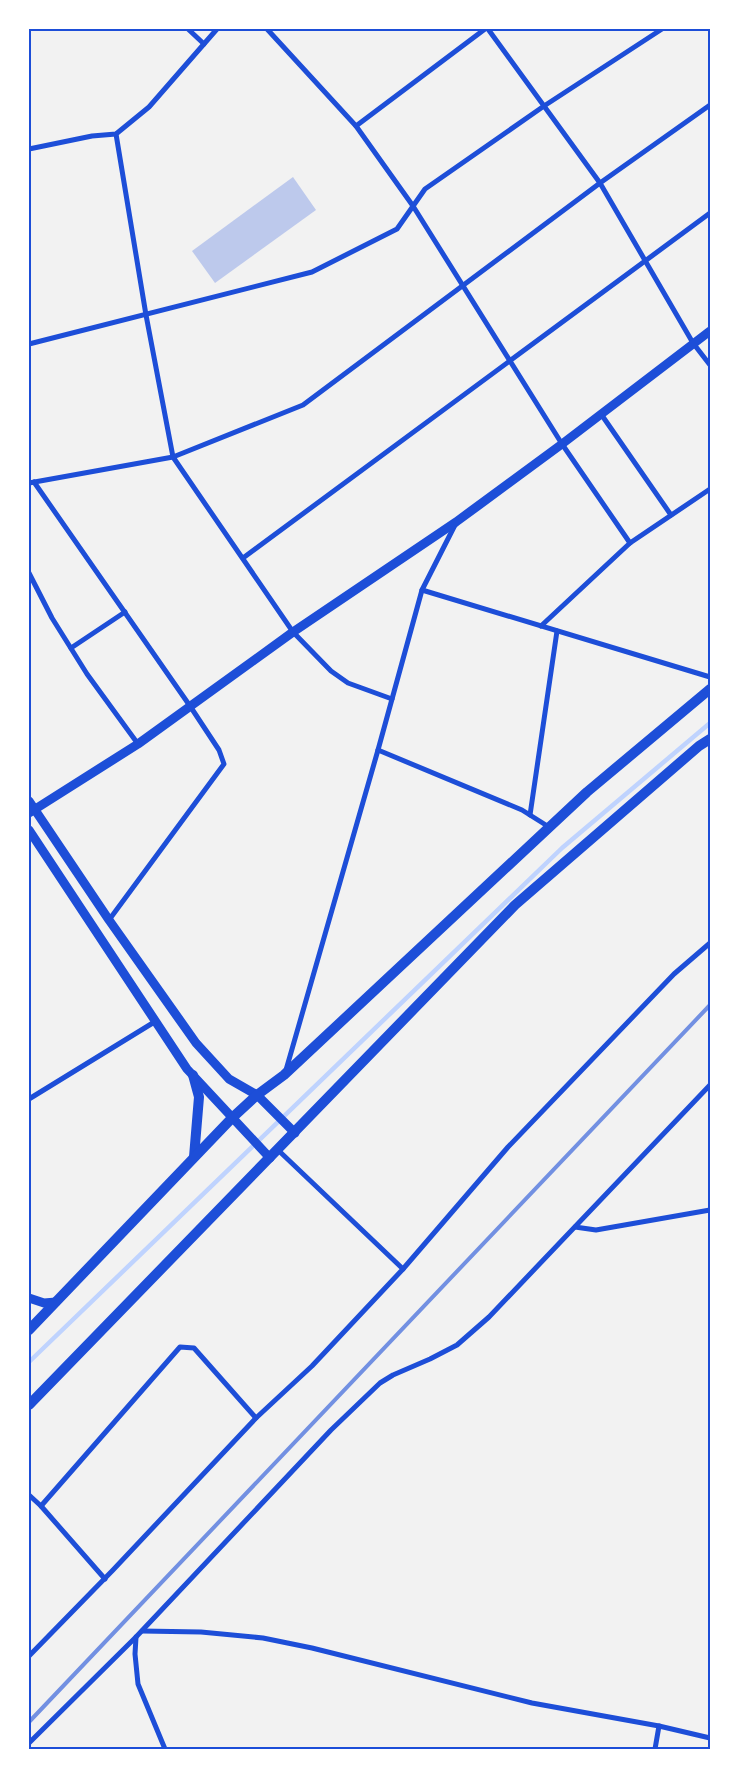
<svg xmlns="http://www.w3.org/2000/svg" width="739" height="1778" font-family="'Varela Round',sans-serif">
  <style>
    .lines { fill: none; stroke-linecap: round; stroke-linejoin: round }
    .stream { stroke: #bfd3fe; stroke-width: 4.5 }
    .building { fill: #bdc9ec }
    .minor { stroke: #1d4ed8; stroke-width: 5 }
    .tertiary { stroke: #1d4ed8; stroke-width: 9 }
    .secondary { stroke: #1d4ed8; stroke-width: 10 }
    .rail { stroke: #7290e2; stroke-width: 4 }
    .neatline { fill: none; stroke: #1d4ed8; stroke-width: 2 }
  </style>
  <rect width="100%" height="100%" fill="#f2f2f2"/>
  <g class="lines">
    <polyline class="stream" points="29,1362 562,848 710,723"/>
  </g>
  <polygon class="building" points="293,177 316,210 215,283 192,251"/>
  <g class="lines">
    <g class="minor">
      <polyline points="188,29 204,44"/>
      <polyline points="267,29 356,126 413,206 562,444 630,543"/>
      <polyline points="488,29 600,183 693,343 710,365"/>
      <polyline points="356,126 485,29"/>
      <polyline points="116,134 146,315 173,457 293,632 331,671 348,683 392,699"/>
      <polyline points="29,149 92,136 116,134 149,107 217,29"/>
      <polyline points="29,344 312,272 397,229 425,189 544,106 662,29"/>
      <polyline points="601,414 671,515"/>
      <polyline points="34,482 190,706 219,750 224,764 109,920"/>
      <polyline points="29,483 173,457 303,405 600,183 710,105"/>
      <polyline points="243,558 710,213"/>
      <polyline points="29,573 52,618 87,674 138,744"/>
      <polyline points="422,590 710,677"/>
      <polyline points="541,626 630,543 710,489"/>
      <polyline points="71,648 125,612"/>
      <polyline points="378,750 522,810 549,827"/>
      <polyline points="530,815 557,631"/>
      <polyline points="286,1070 378,750 422,590 455,525"/>
      <polyline points="29,1099 156,1021"/>
      <polyline points="575,1227 596,1230 710,1210"/>
      <polyline points="403,1269 508,1147 674,974 710,943"/>
      <polyline points="29,1495 41,1506 105,1579"/>
      <polyline points="41,1506 180,1347 194,1348 256,1418"/>
      <polyline points="142,1631 201,1632 263,1638 312,1648 532,1703 659,1726 710,1738"/>
      <polyline points="136,1637 135,1654 138,1684 165,1749"/>
      <polyline points="29,1656 113,1570 256,1418 312,1366 403,1269 278,1150"/>
      <polyline points="29,1743 136,1637 331,1430 380,1383 393,1375 430,1359 457,1345 489,1317 710,1085"/>
      <polyline points="655,1749 659,1726"/>
    </g>
    <g class="tertiary">
      <polyline points="29,801 109,920 196,1043 229,1079 257,1095 295,1133"/>
      <polyline points="29,813 138,744 293,632 456,522 562,444 710,331"/>
      <polyline points="29,830 187,1069 270,1158"/>
      <polyline points="29,1298 44,1303 56,1302"/>
    </g>
    <g class="secondary">
      <polyline points="193,1075 199,1097 194,1157"/>
      <polyline points="29,1330 232,1118 257,1095 284,1075 587,792 710,689"/>
      <polyline points="29,1405 515,905 699,746 710,739"/>
    </g>
    <polyline class="rail" points="29,1722 710,1005"/>
  </g>
  <rect width="739" height="1778" fill="none" stroke="#ffffff" stroke-width="60"/>
  <rect x="30" y="30" width="679" height="1718" class="neatline"/>
</svg>
